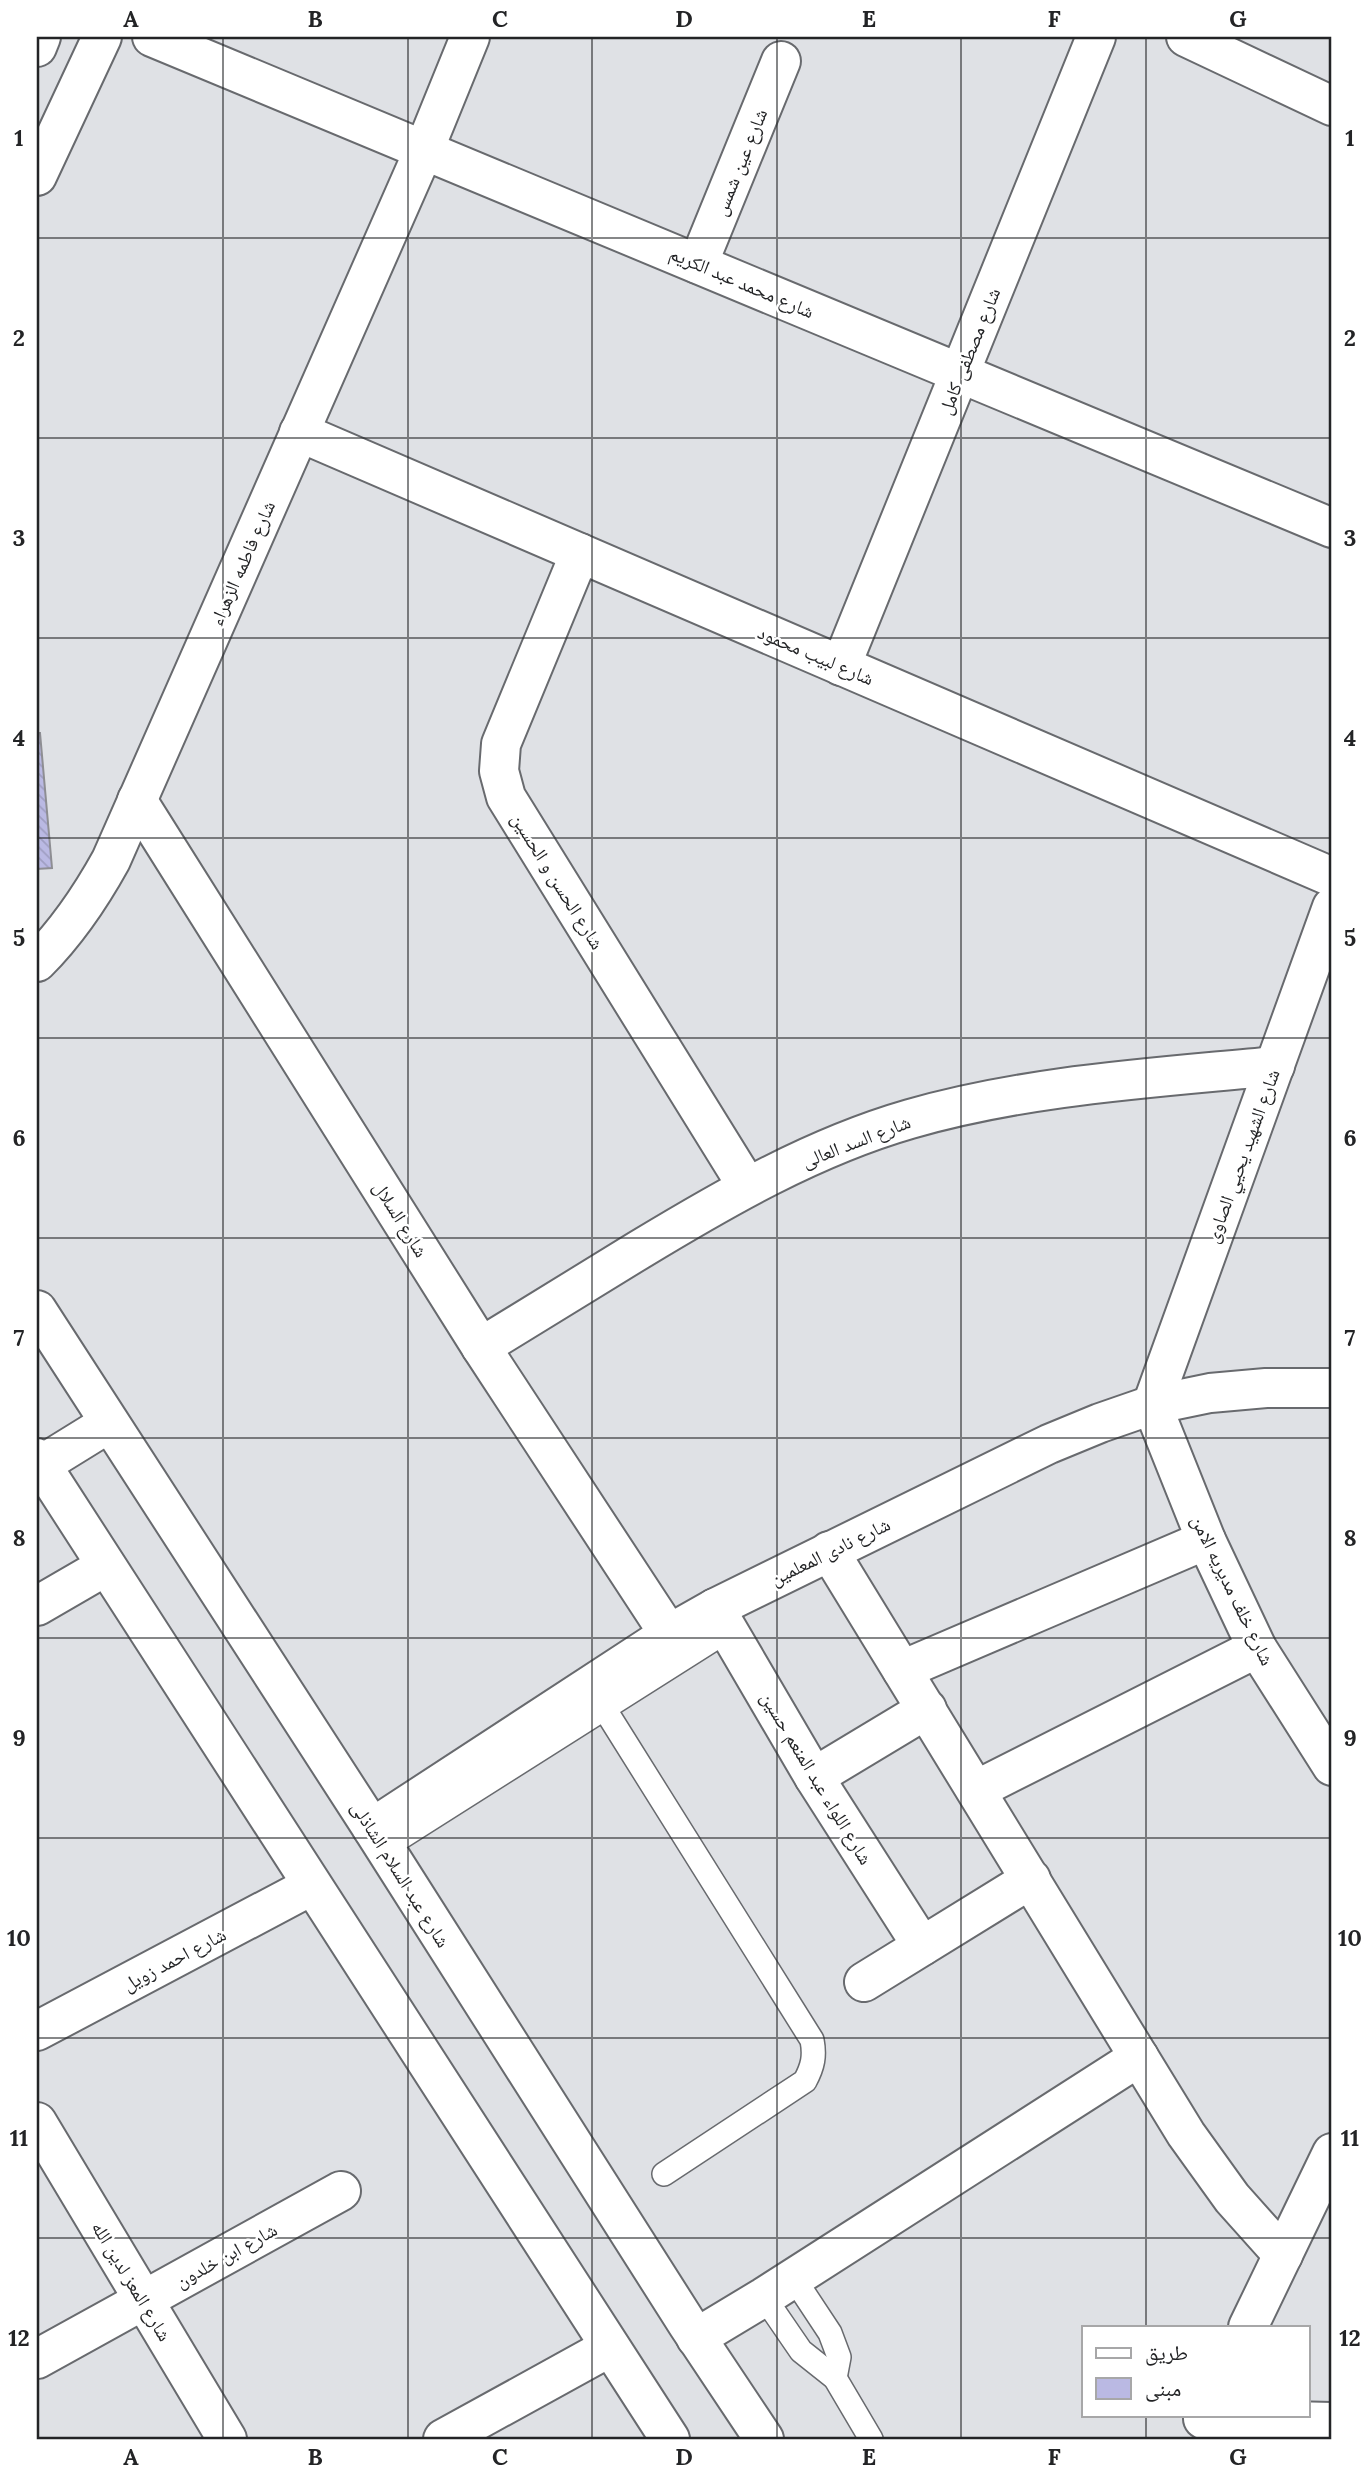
<svg xmlns="http://www.w3.org/2000/svg" width="1369" height="2476" font-family="Lora,'Noto Naskh Arabic',serif">
  <style>
    .building { fill: url(#building-back-hatch); stroke: #8e8e93; stroke-width: 2 }
    .lines { fill: none; stroke-linecap: round; stroke-linejoin: round }
    .lane-casing { stroke: #686a6e; stroke-width: 26 }
    .street-casing { stroke: #686a6e; stroke-width: 42 }
    .secondary-casing { stroke: #686a6e; stroke-width: 42 }
    .primary-casing { stroke: #686a6e; stroke-width: 42 }
    .lane { stroke: #fff; stroke-width: 23 }
    .street { stroke: #fff; stroke-width: 38 }
    .secondary { stroke: #fff; stroke-width: 38 }
    .primary { stroke: #fff; stroke-width: 38 }
    .grid { fill: none; stroke: #232426; stroke-width: 2; stroke-opacity: 0.55 }
    .labels { text-anchor: middle; dominant-baseline: central; stroke-width: 5; stroke-linejoin: round; paint-order: stroke }
    .street-label { font-size: 19px; fill: #232426; stroke: #fff }
    .neatline { fill: none; stroke: #232426; stroke-width: 2.5 }
    .grid-label { font-size: 23px; text-anchor: middle; font-weight: bold; fill: #232426 }
  </style>
  <defs>
    <pattern id="building-back-hatch" width="6" height="6" patternUnits="userSpaceOnUse" patternTransform="scale(1.75)"><rect width="6" height="6" fill="#bab9e3"/><path d="M-1 5l2 2M0 0l6 6M5-1l2 2" fill="none" stroke="#a09fc3"/></pattern>
  </defs>
  <rect width="100%" height="100%" fill="#dfe1e5"/>
  <polygon class="building" points="37,733 40,733 52,868 37,869"/>
  <g class="lines">
    <defs>
      <g id="lane">
        <path d="M604,1708L812,2040C815,2056 813,2066 805,2081L664,2174"/>
        <polyline points="384,1848 728,1630"/>
        <polyline points="793,2277 830,2333 839,2357 835,2378"/>
        <polyline points="764,2297 801,2351 835,2378 871,2439"/>
      </g>
      <g id="street">
        <polyline points="152,37 1332,528"/>
        <polyline points="1186,37 1332,106"/>
        <polyline points="698,264 781,61"/>
        <polyline points="299,432 1332,877"/>
        <polyline points="580,553 501,744 499,771 506,797 747,1186"/>
        <polyline points="841,666 1096,37"/>
        <polyline points="137,800 481,1347 669,1634"/>
        <polyline points="1332,907 1152,1405 1206,1540 1257,1648 1332,1766"/>
        <path d="M37,962C68,931 90,898 111,860L424,150L470,37"/>
        <path d="M481,1347C534,1314 587,1282 639,1250C725,1198 813,1147 910,1119C1028,1085 1153,1078 1275,1066"/>
        <polyline points="829,1551 1186,2134 1232,2198 1283,2255"/>
        <polyline points="37,1606 106,1566"/>
        <polyline points="715,1608 814,1777 922,1946"/>
        <polyline points="902,1670 1206,1540"/>
        <polyline points="814,1777 927,1709"/>
        <polyline points="976,1790 1257,1648"/>
        <polyline points="372,1828 669,1634 715,1608 1049,1444 1100,1423 1152,1405 1210,1393 1266,1388 1332,1388"/>
        <polyline points="864,1982 1031,1879"/>
        <polyline points="37,2031 311,1886"/>
        <polyline points="37,2122 227,2439"/>
        <polyline points="1248,2327 1332,2153"/>
        <polyline points="696,2338 764,2297 1139,2057"/>
        <polyline points="37,2359 341,2191"/>
        <polyline points="1203,2419 1332,2422"/>
        <polyline points="443,2439 610,2347"/>
      </g>
      <g id="secondary">
        <polyline points="37,47 41,37"/>
        <polyline points="37,176 102,37"/>
      </g>
      <g id="primary">
        <polyline points="37,1310 372,1828 688,2325 764,2439"/>
        <polyline points="37,1458 670,2439"/>
        <polyline points="41,1465 109,1423"/>
      </g>
    </defs>
    <use href="#lane" class="lane-casing"/>
    <use href="#street" class="street-casing"/>
    <use href="#secondary" class="secondary-casing"/>
    <use href="#primary" class="primary-casing"/>
    <use href="#lane" class="lane"/>
    <use href="#street" class="street"/>
    <use href="#secondary" class="secondary"/>
    <use href="#primary" class="primary"/>
  </g>
  <path class="grid" d="M223,37V2439M408,37V2439M592,37V2439M777,37V2439M961,37V2439M1146,37V2327M37,238H1332M37,438H1332M37,638H1332M37,838H1332M37,1038H1332M37,1238H1332M37,1438H1332M37,1638H1332M37,1838H1332M37,2038H1332M37,2238H1332M1146,2415V2439"/>
  <g class="labels">
    <g class="street-label">
      <text transform="translate(740 162) rotate(-68)">شارع عين شمس</text>
      <text transform="translate(742 282) rotate(23)">شارع محمد عبد الكريم</text>
      <text transform="translate(969 351) rotate(-68)">شارع مصطفى كامل</text>
      <text transform="translate(242 563) rotate(-66)">شارع فاطمه الزهراء</text>
      <text transform="translate(816 655) rotate(23)">شارع لبيب محمود</text>
      <text transform="translate(558 881) rotate(58)">شارع الحسن و الحسين</text>
      <text transform="translate(856 1141) rotate(-21)">شارع السد العالى</text>
      <text transform="translate(1242 1156) rotate(-70)">شارع الشهيد يحيي الصاوى</text>
      <text transform="translate(401 1219) rotate(58)">شارع السلال</text>
      <text transform="translate(830 1551) rotate(-26)">شارع نادى المعلمين</text>
      <text transform="translate(1233 1590) rotate(64)">شارع خلف مديريه الامن</text>
      <text transform="translate(817 1778) rotate(59)">شارع اللواء عبد المنعم حسين</text>
      <text transform="translate(401 1874) rotate(58)">شارع عبد السلام الشاذلى</text>
      <text transform="translate(174 1959) rotate(-28)">شارع احمد زويل</text>
      <text transform="translate(226 2255) rotate(-29)">شارع ابن خلدون</text>
      <text transform="translate(132 2281) rotate(59)">شارع المعز لدين الله</text>
    </g>
  </g>
  <rect width="1369" height="2476" fill="none" stroke="#ffffff" stroke-width="77"/>
  <rect x="1082" y="2326" width="228" height="91" fill="#ffffff" stroke="#a7a7a8" stroke-width="2"/>
  <rect x="1096" y="2348" width="35" height="10" fill="#ffffff" stroke="#a7a7a8" stroke-width="2"/>
  <text x="1145" y="2360" font-size="21" fill="#232426">طريق</text>
  <rect x="1096" y="2378" width="35" height="21" fill="#bab9e3" stroke="#a7a7a8" stroke-width="2"/>
  <text x="1145" y="2396" font-size="21" fill="#232426">مبنى</text>
  <rect x="38" y="38" width="1292" height="2400" class="neatline"/>
  <g class="grid-label">
    <text x="131" y="27">A</text>
    <text x="315" y="27">B</text>
    <text x="500" y="27">C</text>
    <text x="684" y="27">D</text>
    <text x="869" y="27">E</text>
    <text x="1054" y="27">F</text>
    <text x="1238" y="27">G</text>
    <text x="19" y="146">1</text>
    <text x="1350" y="146">1</text>
    <text x="19" y="346">2</text>
    <text x="1350" y="346">2</text>
    <text x="19" y="546">3</text>
    <text x="1350" y="546">3</text>
    <text x="19" y="746">4</text>
    <text x="1350" y="746">4</text>
    <text x="19" y="946">5</text>
    <text x="1350" y="946">5</text>
    <text x="19" y="1146">6</text>
    <text x="1350" y="1146">6</text>
    <text x="19" y="1346">7</text>
    <text x="1350" y="1346">7</text>
    <text x="19" y="1546">8</text>
    <text x="1350" y="1546">8</text>
    <text x="19" y="1746">9</text>
    <text x="1350" y="1746">9</text>
    <text x="19" y="1946">10</text>
    <text x="1350" y="1946">10</text>
    <text x="19" y="2146">11</text>
    <text x="1350" y="2146">11</text>
    <text x="19" y="2346">12</text>
    <text x="1350" y="2346">12</text>
    <text x="131" y="2465">A</text>
    <text x="315" y="2465">B</text>
    <text x="500" y="2465">C</text>
    <text x="684" y="2465">D</text>
    <text x="869" y="2465">E</text>
    <text x="1054" y="2465">F</text>
    <text x="1238" y="2465">G</text>
  </g>
</svg>
